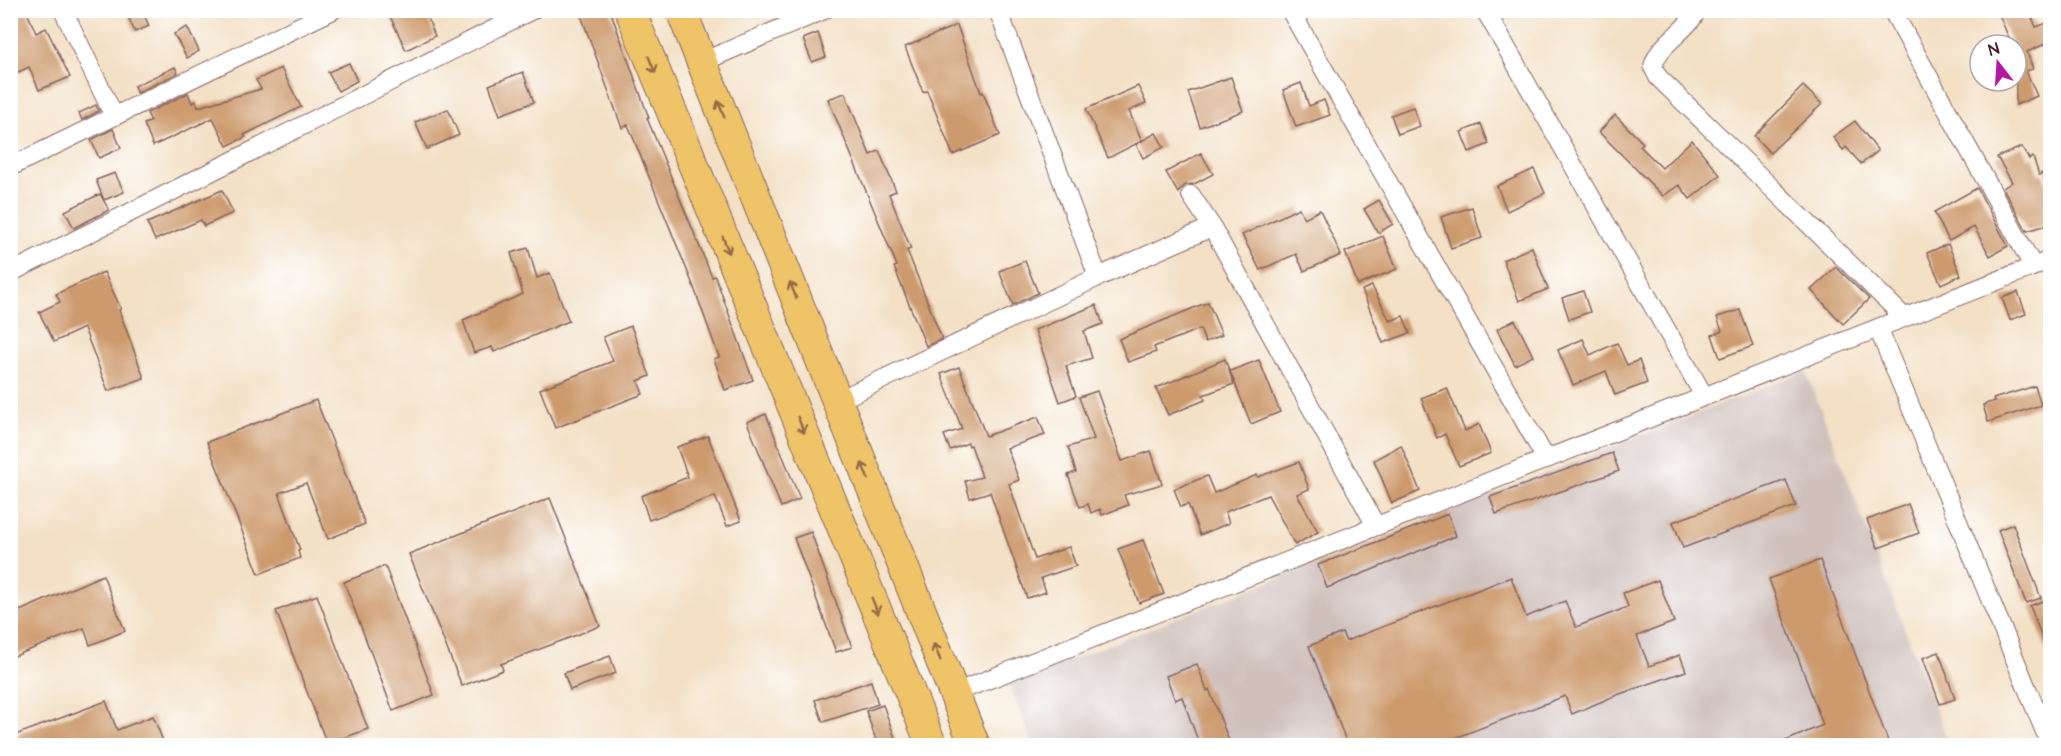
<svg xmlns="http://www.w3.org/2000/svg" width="2061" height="756" font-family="'Architects Daughter',sans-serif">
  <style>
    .industrial { fill: #cfc0bb }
    .building { fill: #cc9a6c }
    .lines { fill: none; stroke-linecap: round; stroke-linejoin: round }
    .minor-casing { stroke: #856361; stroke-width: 20 }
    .primary-casing { stroke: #856361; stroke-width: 32 }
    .minor { stroke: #fff; stroke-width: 18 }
    .primary { stroke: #efc469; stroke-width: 30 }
    .oneway { stroke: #946947 }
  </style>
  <rect width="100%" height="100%" fill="#fff"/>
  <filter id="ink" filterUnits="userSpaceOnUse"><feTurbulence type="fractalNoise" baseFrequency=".0167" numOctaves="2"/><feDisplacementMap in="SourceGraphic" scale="12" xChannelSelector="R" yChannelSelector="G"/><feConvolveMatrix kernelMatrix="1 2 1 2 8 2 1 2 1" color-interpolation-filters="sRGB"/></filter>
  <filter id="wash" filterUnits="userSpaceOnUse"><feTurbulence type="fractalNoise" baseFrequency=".008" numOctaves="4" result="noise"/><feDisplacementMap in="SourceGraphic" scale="24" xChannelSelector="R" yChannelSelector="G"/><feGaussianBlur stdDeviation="1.35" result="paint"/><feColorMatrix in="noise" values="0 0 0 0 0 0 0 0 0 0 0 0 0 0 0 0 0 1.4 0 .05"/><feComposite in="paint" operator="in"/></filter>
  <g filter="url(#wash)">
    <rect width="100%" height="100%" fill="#f3e0c5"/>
    <polygon class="industrial" points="1806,371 1949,745 1033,745 1009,684"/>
    <g id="blocks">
      <g class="building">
        <polygon points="10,10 26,10 36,33 46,28 70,77 39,90 29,67 10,76 10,43 17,40 10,25"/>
        <polygon points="125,10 142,10 149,26 135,32"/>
        <polygon points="387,10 424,10 435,36 406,50"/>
        <polygon points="579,10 610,10 649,118 647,118 712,277 715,276 753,380 725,390 714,359 719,357 693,285 628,125 622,128"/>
        <polygon points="1997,10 2029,10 2036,27 2050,22 2050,42 2027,52 2033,69 2026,71 2037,96 2016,105 2016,45 2012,45"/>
        <polygon points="957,25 981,93 983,92 1000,135 953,155 927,91 923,92 905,47"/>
        <polygon points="187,27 199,51 187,58 174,34"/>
        <polygon points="818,33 826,57 812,62 803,39"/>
        <polygon points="349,63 357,81 338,91 328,72"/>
        <polygon points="175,67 178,73 137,93 134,86"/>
        <polygon points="281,68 301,107 244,135 246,137 227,146 213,118 153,146 144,124 151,121 147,113 188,93 192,103 196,101 198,107 261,89 256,80"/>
        <polygon points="523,72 534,102 500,115 489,85"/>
        <polygon points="1231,77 1243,111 1200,127 1188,92"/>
        <polygon points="1301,83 1309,106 1324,100 1330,115 1296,127 1283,90"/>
        <polygon points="1138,86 1146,103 1129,111 1142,141 1108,158 1086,109"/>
        <polygon points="1803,86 1822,104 1770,153 1754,136"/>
        <polygon points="845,93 870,155 879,151 896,191 889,194 911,249 907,250 942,339 926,346 894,267 897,266 828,99"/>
        <polygon points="96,105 99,111 82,120 79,113"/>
        <polygon points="1413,107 1420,126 1398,134 1391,115"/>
        <polygon points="448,109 459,135 427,149 415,122"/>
        <polygon points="1615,115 1643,143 1640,146 1662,168 1692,140 1720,175 1690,199 1679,185 1663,196 1599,132"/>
        <polygon points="1855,121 1878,151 1861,164 1846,147 1843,150 1833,137"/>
        <polygon points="1481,124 1489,144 1469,152 1461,132"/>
        <polygon points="113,129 121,148 99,158 91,140"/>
        <polygon points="1156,133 1164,147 1143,158 1136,144"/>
        <polygon points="2022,147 2029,159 2033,157 2039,175 2042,173 2050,195 2050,224 2027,231 2003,188 2012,182 1997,157"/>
        <polygon points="1201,153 1213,174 1194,184 1185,185 1178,193 1166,172"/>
        <polygon points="1534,169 1545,193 1507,211 1497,186"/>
        <polygon points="115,173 124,192 104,200 96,180"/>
        <polygon points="1977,188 2008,246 1990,256 1974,227 1949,241 1934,212"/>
        <polygon points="222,190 233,213 204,226 201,220 155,240 147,223"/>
        <polygon points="100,194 109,210 74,228 65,211"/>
        <polygon points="1379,200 1393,224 1378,233 1364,209"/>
        <polygon points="1472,207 1482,238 1451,248 1441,217"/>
        <polygon points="1299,208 1304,218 1320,210 1341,255 1304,271 1296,254 1260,270 1242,235"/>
        <polygon points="1383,236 1397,269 1358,285 1345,252"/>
        <polygon points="1948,244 1961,275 1941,284 1927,253"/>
        <polygon points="1532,247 1548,289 1519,301 1503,260"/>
        <polygon points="528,248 537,278 550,273 569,321 494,352 492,347 474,353 463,320 523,294 511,253"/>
        <polygon points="1025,261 1038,293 1013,305 999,271"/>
        <polygon points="1836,267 1869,299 1843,324 1811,290"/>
        <polygon points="104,272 121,309 119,310 144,378 108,391 84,328 54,342 39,312 60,302 56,294"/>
        <polygon points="1372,286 1390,321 1403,316 1410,333 1383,343 1362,290"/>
        <polygon points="1583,291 1590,312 1569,319 1562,298"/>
        <polygon points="2018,292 2026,314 2010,320 2002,298"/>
        <polygon points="1208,302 1222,335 1205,342 1200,329 1154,347 1156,352 1128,362 1119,339"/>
        <polygon points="1096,305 1103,324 1084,331 1092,358 1066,366 1076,396 1060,402 1035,330"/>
        <polygon points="1740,310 1753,346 1720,358 1712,335 1722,331 1717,317"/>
        <polygon points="1515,320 1533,356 1515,365 1497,329"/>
        <polygon points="631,326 650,376 638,381 643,394 555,428 540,389 613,361 603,337"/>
        <polygon points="1583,339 1590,355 1617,343 1627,365 1639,360 1647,383 1615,395 1606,371 1573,385 1558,350"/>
        <polygon points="1225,359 1234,384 1203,395 1205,400 1168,415 1156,388"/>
        <polygon points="1259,360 1280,412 1251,424 1230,371"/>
        <polygon points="959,367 986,436 1038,417 1045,435 1007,448 1019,480 1009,484 1035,559 1069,547 1076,566 1041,578 1046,592 1027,598 990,492 970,498 965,481 982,477 971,445 969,446 968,443 950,450 944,435 962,429 941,374"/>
        <polygon points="2035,386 2041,405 1988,422 1983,405 1994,401 1993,399"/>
        <polygon points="1447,388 1465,431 1479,424 1491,453 1459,466 1445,434 1437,438 1421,398"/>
        <polygon points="1097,391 1122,461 1151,451 1162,484 1124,495 1128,505 1102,515 1100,509 1091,513 1088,504 1080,507 1068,475 1076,472 1068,447 1094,439 1079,397"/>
        <polygon points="316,400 365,524 328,539 306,483 279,493 300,550 298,551 300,558 259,574 207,442"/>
        <polygon points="766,414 800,499 781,507 747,422"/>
        <polygon points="708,436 741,521 727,526 715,496 649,520 641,496 688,477 677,447"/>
        <polygon points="1401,445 1420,491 1392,503 1374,460"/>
        <polygon points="1612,453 1619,471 1496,514 1490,497"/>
        <polygon points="1299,462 1309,489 1297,494 1318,532 1295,545 1268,495 1225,512 1229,523 1200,535 1188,504 1181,507 1174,489 1207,476 1214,493 1257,475 1258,477"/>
        <polygon points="1786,480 1796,506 1683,548 1673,522"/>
        <polygon points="550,498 600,626 501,664 503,670 462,686 409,554"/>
        <polygon points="1908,504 1919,533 1878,548 1867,520"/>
        <polygon points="1448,514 1456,536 1327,588 1318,565"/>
        <polygon points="2013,524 2041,598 2026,603 1998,530"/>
        <polygon points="811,532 852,647 836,652 794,538"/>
        <polygon points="1143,540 1164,594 1139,603 1118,549"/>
        <polygon points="1820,560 1888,741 1877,746 1774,746 1823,725 1769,579"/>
        <polygon points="385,566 434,695 393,711 344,582"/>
        <polygon points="103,575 125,631 90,645 84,628 10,658 10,615"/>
        <polygon points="1511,577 1526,617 1565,601 1576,627 1628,607 1623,593 1658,580 1674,622 1637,636 1649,666 1680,655 1686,671 1617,695 1572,714 1565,696 1434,746 1348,746 1309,646 1342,633 1346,641"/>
        <polygon points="317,595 368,729 327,744 276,611"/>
        <polygon points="2050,598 2050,656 2049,656 2030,606"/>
        <polygon points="1939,652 1955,699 1940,704 1923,658"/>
        <polygon points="610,656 616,673 570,690 564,673"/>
        <polygon points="1197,664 1207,691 1209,689 1231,746 1200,746 1182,697 1175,700 1166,676"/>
        <polygon points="871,681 878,704 823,722 815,700"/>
        <polygon points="106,701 117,730 153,716 165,746 10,746 10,737"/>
        <polygon points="883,705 898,746 878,746 866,711"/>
      </g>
    </g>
  </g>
  <g filter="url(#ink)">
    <use href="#blocks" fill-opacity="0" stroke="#856361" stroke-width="1.5"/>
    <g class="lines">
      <defs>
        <g id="minor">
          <polyline points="63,10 114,116"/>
          <polyline points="998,10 1098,277"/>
          <polyline points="1290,10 1546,459"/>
          <polyline points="1485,10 1704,396"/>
          <path d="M1693,10L1694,16C1681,35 1658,45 1653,67L1658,77L1904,317"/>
          <polyline points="1892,10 2033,266"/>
          <polyline points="702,62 824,10"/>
          <polyline points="10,167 333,10"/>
          <polyline points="1191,195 1212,227 1376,526"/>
          <polyline points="10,273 532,10"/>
          <polyline points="1878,328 2050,744"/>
          <polyline points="837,401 1098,277 1212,227"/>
          <polyline points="954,693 2050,260"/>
        </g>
        <g id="primary">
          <polyline points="630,10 932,746"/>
          <polyline points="681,10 975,746"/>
        </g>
      </defs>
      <use href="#minor" class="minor-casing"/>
      <use href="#primary" class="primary-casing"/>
      <use href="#minor" class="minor"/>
      <use href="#primary" class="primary"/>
    </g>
    <defs><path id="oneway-shaft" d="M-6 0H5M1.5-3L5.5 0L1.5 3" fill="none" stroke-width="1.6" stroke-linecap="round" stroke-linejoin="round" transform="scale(1.5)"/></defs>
    <g class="oneway">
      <use href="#oneway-shaft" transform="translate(652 65) rotate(68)"/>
      <use href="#oneway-shaft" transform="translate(721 109) rotate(-112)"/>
      <use href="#oneway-shaft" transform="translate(726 245) rotate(68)"/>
      <use href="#oneway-shaft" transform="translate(793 290) rotate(-112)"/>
      <use href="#oneway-shaft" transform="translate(801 425) rotate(68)"/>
      <use href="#oneway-shaft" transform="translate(865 471) rotate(-112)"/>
      <use href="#oneway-shaft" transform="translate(875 606) rotate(68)"/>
      <use href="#oneway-shaft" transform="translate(937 652) rotate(-112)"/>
    </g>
  </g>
  <rect width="2061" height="756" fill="none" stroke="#fff" stroke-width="36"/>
  <g transform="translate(1998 63) rotate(343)"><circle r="28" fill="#ffffff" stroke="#b7a5aa" stroke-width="1.5"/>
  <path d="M0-4.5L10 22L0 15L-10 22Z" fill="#b5179e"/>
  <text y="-9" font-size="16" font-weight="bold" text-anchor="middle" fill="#4a1f2b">N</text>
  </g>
</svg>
